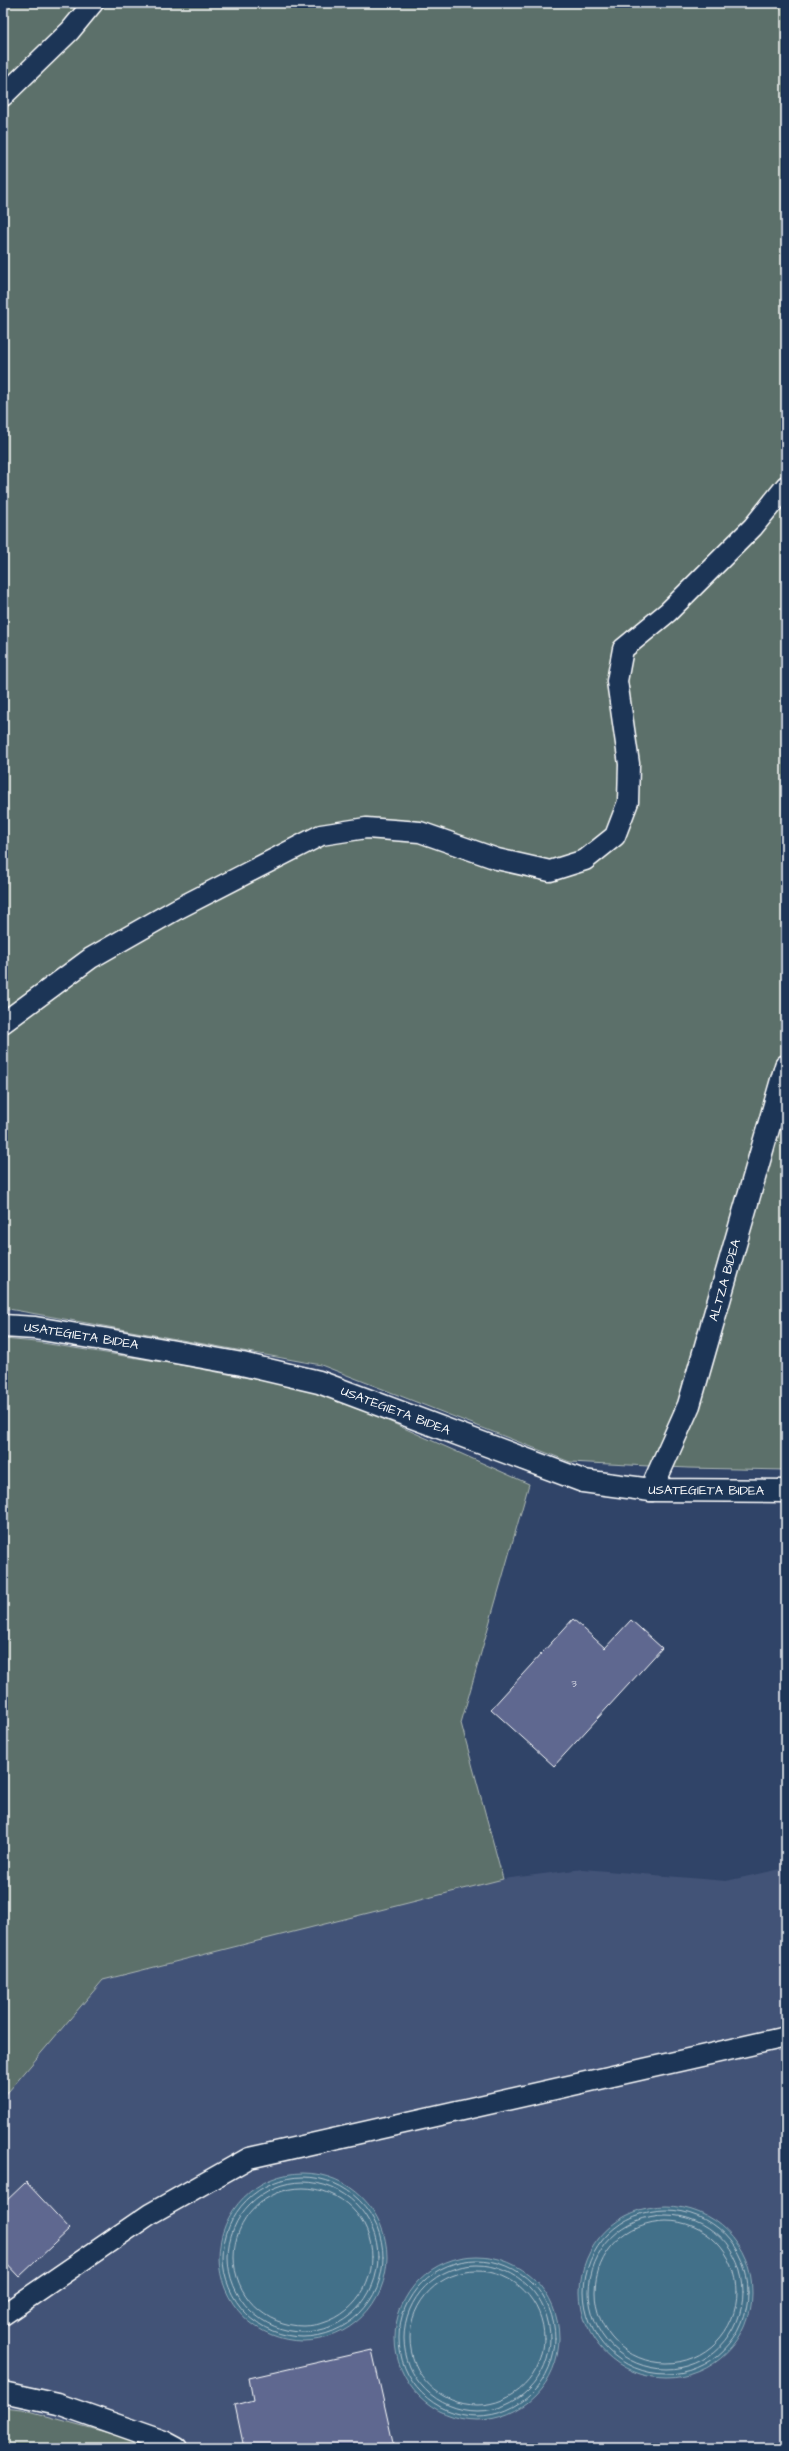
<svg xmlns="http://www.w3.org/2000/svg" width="789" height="2451" font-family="'Architects Daughter',sans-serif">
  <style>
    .built { fill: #425377 }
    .green { fill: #5c706b; stroke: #aeb8b5 }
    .water { fill: #436f89; stroke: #8ea9b8 }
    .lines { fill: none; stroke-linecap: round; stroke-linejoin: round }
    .shore { stroke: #b4c5d0; stroke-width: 1 }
    .building { fill: #5e6890; stroke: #fff }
    .lane-casing { stroke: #fff; stroke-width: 23 }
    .street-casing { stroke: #fff; stroke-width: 25 }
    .lane { stroke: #1d3557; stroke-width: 20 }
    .street { stroke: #1d3557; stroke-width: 22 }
    .labels { text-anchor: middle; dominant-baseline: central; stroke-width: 3; stroke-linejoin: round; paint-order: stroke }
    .number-label { font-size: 11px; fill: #d7d9e3 }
    .street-label { font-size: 13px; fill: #fff; stroke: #1d3557 }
  </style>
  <rect width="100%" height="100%" fill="#304468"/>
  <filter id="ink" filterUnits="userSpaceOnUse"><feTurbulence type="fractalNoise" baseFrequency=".025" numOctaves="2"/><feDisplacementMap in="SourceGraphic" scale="8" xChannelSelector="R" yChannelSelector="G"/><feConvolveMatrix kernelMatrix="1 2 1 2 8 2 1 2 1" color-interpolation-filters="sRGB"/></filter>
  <g filter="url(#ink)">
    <polygon class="built" points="786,1868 786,2448 155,2448 149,2444 22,2409 3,2407 3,2098 103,1980 503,1879 583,1869 726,1881"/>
    <g class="green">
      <polygon points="3,3 786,3 786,1470 688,1468 570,1462 321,1365 3,1308"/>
      <polygon points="3,1339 36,1342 175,1364 301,1388 359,1408 529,1484 461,1723 503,1879 103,1980 3,2098"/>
      <polygon points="3,2407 21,2409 149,2444 155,2448 3,2448"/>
    </g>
    <g class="water">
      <circle cx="303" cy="2257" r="84"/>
      <circle cx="666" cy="2292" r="86"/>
      <circle cx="477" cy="2338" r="82"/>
    </g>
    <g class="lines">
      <g class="shore">
        <circle cx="303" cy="2257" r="80"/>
        <circle cx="303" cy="2257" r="75"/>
        <circle cx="303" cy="2257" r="69"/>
        <circle cx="666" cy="2292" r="82"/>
        <circle cx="666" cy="2292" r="77"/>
        <circle cx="666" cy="2292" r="71"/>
        <circle cx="477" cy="2338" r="78"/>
        <circle cx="477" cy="2338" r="73"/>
        <circle cx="477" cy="2338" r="67"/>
      </g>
    </g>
    <g class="building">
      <polygon points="573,1619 605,1648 631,1620 662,1648 554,1766 491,1709"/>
      <polygon points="26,2182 70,2229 19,2277 3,2260 3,2204"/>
      <polygon points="372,2350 393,2443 375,2448 265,2448 265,2446 244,2448 235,2405 253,2400 249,2378"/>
    </g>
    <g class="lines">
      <defs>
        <g id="lane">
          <polyline points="3,96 70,31 93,3"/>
          <polyline points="3,1023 91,958 177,909 321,835 366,828 420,832 497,859 550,871 585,860 615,836 628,802 629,764 617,681 623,649 668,612 753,527 786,486"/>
          <polyline points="3,2315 150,2214 249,2158 786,2037"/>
          <polyline points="3,2392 58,2404 164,2441 177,2448"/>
        </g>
        <g id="street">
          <path id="s1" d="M3,1326L35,1328L114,1341L242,1364L319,1382L583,1481L651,1490L786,1491"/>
          <path id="s2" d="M651,1490L689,1405L786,1066"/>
        </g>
      </defs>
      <use href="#lane" class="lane-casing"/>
      <use href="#street" class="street-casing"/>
      <use href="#lane" class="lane"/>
      <use href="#street" class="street"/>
    </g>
  </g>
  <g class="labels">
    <g class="number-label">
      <text x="574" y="1683">3</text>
    </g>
    <g class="street-label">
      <text stroke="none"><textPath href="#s2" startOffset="223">ALTZA BIDEA</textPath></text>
      <text stroke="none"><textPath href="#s1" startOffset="79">USATEGIETA BIDEA</textPath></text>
      <text stroke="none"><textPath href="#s1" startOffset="403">USATEGIETA BIDEA</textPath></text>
      <text stroke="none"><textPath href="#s1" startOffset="727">USATEGIETA BIDEA</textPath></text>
    </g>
  </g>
  <rect width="789" height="2451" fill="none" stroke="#1d3557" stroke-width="16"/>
  <rect x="8" y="8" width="773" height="2435" fill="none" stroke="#fff" stroke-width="1.5" filter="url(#ink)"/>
</svg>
